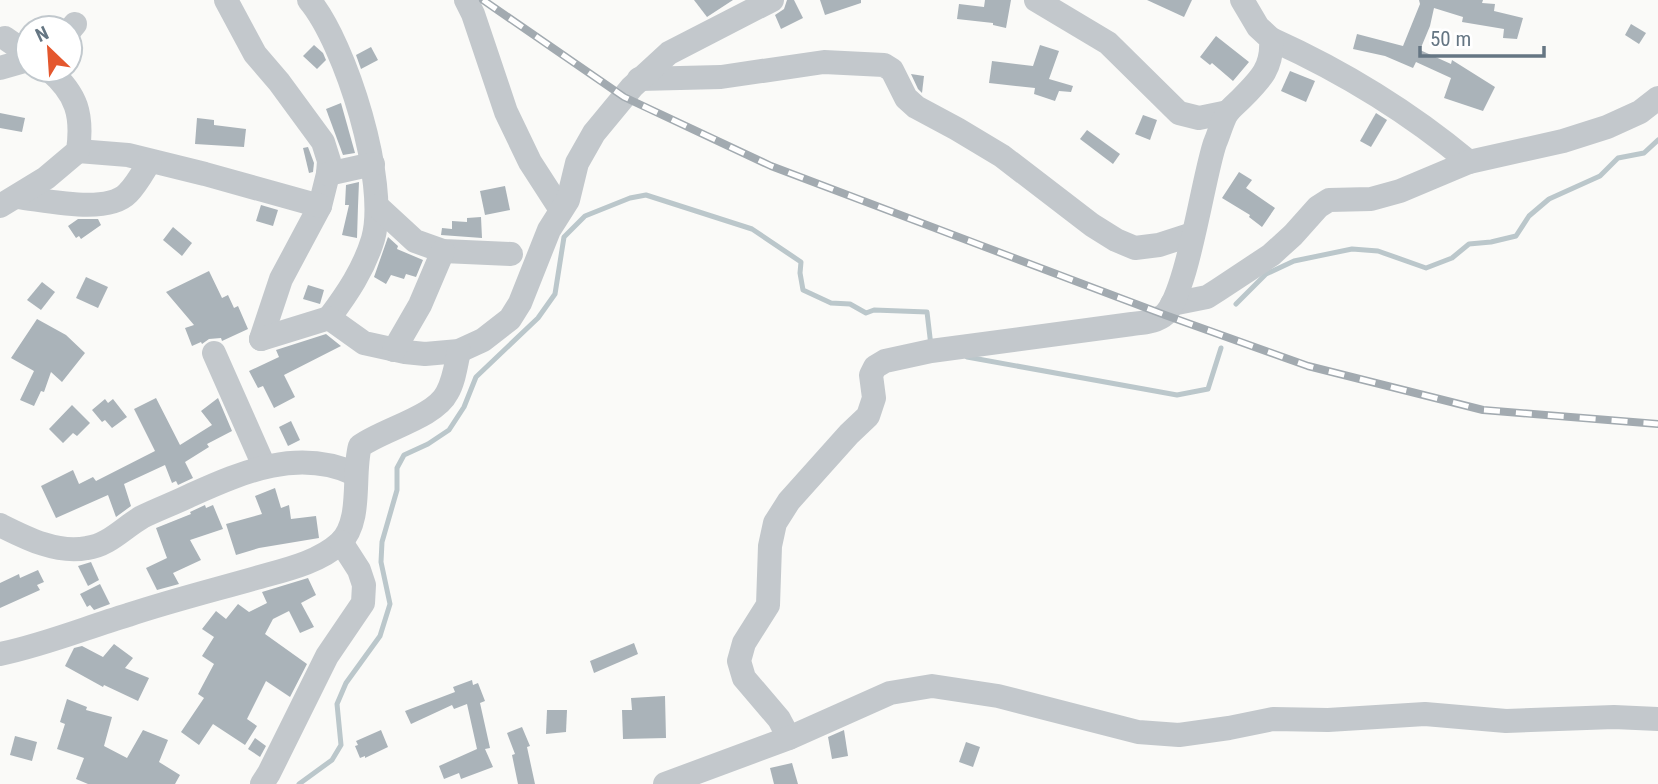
<svg xmlns="http://www.w3.org/2000/svg" width="1658" height="784" font-family="'Roboto Condensed',sans-serif">
  <style>
    .lines { fill: none; stroke-linecap: round; stroke-linejoin: round }
    .stream { stroke: #bbc7cb; stroke-width: 5 }
    .building { fill: #aab3b9 }
    .minor { stroke: #c3c8cc; stroke-width: 24 }
    .rail-casing { stroke: #a2aab0; stroke-width: 8 }
    .rail { stroke: #fff; stroke-width: 5; stroke-dasharray: 16; stroke-linecap: butt }
  </style>
  <rect width="100%" height="100%" fill="#fafaf8"/>
  <g class="lines">
    <g class="stream">
      <polyline points="1236,304 1266,274 1294,261 1352,249 1378,251 1426,268 1452,258 1469,244 1491,242 1516,236 1529,216 1549,199 1600,176 1618,158 1644,153 1658,140"/>
      <polyline points="967,357 1177,395 1208,389 1221,348"/>
      <polyline points="299,784 332,760 341,745 337,704 346,683 380,636 390,604 381,562 382,542 397,490 397,468 404,455 428,444 449,430 464,407 476,377 538,318 555,294 564,237 585,216 630,198 646,195 752,229 801,262 800,273 803,290 831,303 850,304 866,313 874,310 927,312 931,346"/>
    </g>
  </g>
  <g class="building">
    <polygon points="694,0 733,0 707,17"/>
    <polygon points="787,0 794,0 803,18 781,29 775,15 784,9"/>
    <polygon points="820,0 861,0 861,3 825,15"/>
    <polygon points="985,0 1011,0 1006,28 993,25 993,23 957,19 959,4 984,7"/>
    <polygon points="1147,0 1192,0 1184,17"/>
    <polygon points="1419,0 1483,0 1482,3 1495,4 1494,11 1523,18 1517,39 1503,38 1504,29 1462,22 1463,17 1434,8 1430,26 1420,50 1451,64 1452,60 1495,87 1483,111 1444,98 1451,78 1416,62 1413,68 1385,56 1353,49 1357,34 1403,46 1420,4"/>
    <polygon points="1631,24 1646,33 1639,44 1625,35"/>
    <polygon points="1216,36 1249,62 1233,81 1212,63 1210,65 1200,57"/>
    <polygon points="314,45 323,53 326,60 317,69 303,56"/>
    <polygon points="1040,45 1059,51 1049,79 1073,86 1071,92 1059,91 1055,101 1034,94 1035,88 989,83 992,61 1033,66"/>
    <polygon points="371,47 378,60 361,69 356,55"/>
    <polygon points="1290,71 1315,81 1306,102 1281,91"/>
    <polygon points="911,74 924,76 922,93 918,89"/>
    <polygon points="341,103 355,153 343,155 326,109"/>
    <polygon points="0,113 25,118 22,132 0,128"/>
    <polygon points="1376,113 1387,120 1371,147 1360,141"/>
    <polygon points="1143,115 1157,120 1150,140 1135,134"/>
    <polygon points="197,118 214,120 214,125 246,129 244,147 195,144"/>
    <polygon points="1087,130 1120,154 1113,164 1080,139"/>
    <polygon points="308,147 314,163 313,172 309,173 303,148"/>
    <polygon points="1239,172 1252,180 1246,188 1275,208 1262,227 1249,217 1250,215 1222,198"/>
    <polygon points="359,182 358,206 357,238 342,235 349,205 345,205 346,185"/>
    <polygon points="505,186 510,210 485,215 480,191"/>
    <polygon points="261,205 278,210 273,226 256,221"/>
    <polygon points="481,217 482,238 441,235 442,228 452,229 452,221 467,222 467,218"/>
    <polygon points="78,219 98,219 101,225 81,239 79,236 76,238 68,226"/>
    <polygon points="173,227 192,243 182,256 163,240"/>
    <polygon points="388,237 398,246 397,249 423,260 416,277 406,274 404,279 391,275 386,284 374,277"/>
    <polygon points="209,271 222,298 228,295 234,308 238,306 248,329 222,341 221,338 209,339 202,344 201,342 192,346 185,328 194,325 166,292"/>
    <polygon points="86,277 108,287 98,308 76,298"/>
    <polygon points="42,282 55,292 41,310 27,300"/>
    <polygon points="308,285 324,290 320,304 303,299"/>
    <polygon points="37,319 66,335 85,353 62,382 51,372 44,392 41,391 34,406 20,400 34,371 11,358"/>
    <polygon points="326,334 341,346 284,375 295,397 274,408 263,386 258,388 249,371 279,357 276,350"/>
    <polygon points="156,398 180,445 212,425 201,411 218,398 232,431 207,444 209,447 185,462 193,478 178,485 176,481 172,483 165,465 124,484 131,506 116,517 108,495 56,518 41,486 73,470 79,484 93,477 96,481 155,451 134,409"/>
    <polygon points="105,399 108,403 113,399 127,417 112,428 105,420 102,422 92,410"/>
    <polygon points="72,405 90,423 77,436 73,433 63,443 49,429"/>
    <polygon points="291,421 300,440 288,446 279,427"/>
    <polygon points="275,488 281,508 289,505 291,519 316,516 319,538 259,548 236,555 226,524 262,514 255,496"/>
    <polygon points="205,505 206,508 213,505 223,529 190,540 201,560 173,573 179,584 157,590 146,568 167,558 156,528 191,514 190,512"/>
    <polygon points="91,562 99,580 88,586 78,566"/>
    <polygon points="38,570 44,582 37,585 40,590 0,608 0,583 19,574 20,578"/>
    <polygon points="308,578 316,595 301,603 314,627 300,633 289,611 273,619 265,634 307,664 290,697 266,681 247,719 257,726 245,745 213,724 199,745 181,732 204,698 198,694 214,664 202,656 214,637 202,629 216,611 226,619 238,604 249,612 267,603 262,592"/>
    <polygon points="100,584 110,604 94,610 90,605 87,607 80,594"/>
    <polygon points="634,643 638,654 594,673 590,661"/>
    <polygon points="114,644 133,658 125,668 149,678 138,701 104,685 103,687 65,666 74,648 82,646 103,657"/>
    <polygon points="472,680 473,685 478,683 485,701 480,703 490,748 485,749 493,767 461,779 459,773 444,779 439,766 477,749 467,704 454,709 452,705 411,724 405,711 455,692 453,687"/>
    <polygon points="665,696 666,738 623,739 622,710 632,710 631,698"/>
    <polygon points="67,699 87,707 86,710 112,717 104,746 127,758 143,730 168,740 159,762 180,775 175,784 88,784 76,779 84,758 57,749 65,724 60,722"/>
    <polygon points="547,710 567,710 566,732 546,734"/>
    <polygon points="522,727 530,746 527,747 535,784 518,784 512,755 515,754 507,733"/>
    <polygon points="381,730 388,747 365,758 365,756 360,758 355,746 358,745 356,741"/>
    <polygon points="844,730 848,756 832,759 828,737"/>
    <polygon points="15,736 37,742 32,761 10,755"/>
    <polygon points="255,738 266,746 260,757 248,749"/>
    <polygon points="966,742 980,747 973,767 959,762"/>
    <polygon points="792,763 798,784 774,784 770,768"/>
  </g>
  <g class="lines">
    <g class="minor">
      <polyline points="226,0 255,54 279,82 323,142 329,161 328,174 320,206 281,279 261,339"/>
      <path d="M309,0C346,44 389,183 373,239C364,269 347,294 329,318"/>
      <polyline points="466,0 473,14 506,112 530,162 561,210"/>
      <polyline points="1036,0 1108,43 1179,113 1199,118 1228,112"/>
      <polyline points="70,30 75,24"/>
      <polyline points="5,38 28,54"/>
      <path d="M1271,39C1342,71 1409,112 1469,162"/>
      <polyline points="0,68 28,60"/>
      <polyline points="639,79 721,77 824,62 884,65 892,70 906,98 916,107 957,129 1002,156 1092,225 1116,240 1135,248 1159,245 1193,234"/>
      <polyline points="78,151 128,155 205,174 320,206"/>
      <polyline points="328,174 373,164"/>
      <path d="M17,197C46,200 107,215 128,193C137,184 143,172 150,161"/>
      <path d="M0,206L46,178L78,151C83,115 77,94 49,70"/>
      <polyline points="377,206 415,241 443,251 511,254"/>
      <polyline points="1172,304 1207,297 1218,290 1271,255 1293,235 1318,207 1329,200 1371,199 1400,191 1469,162 1563,141 1607,127 1640,112 1658,98"/>
      <polyline points="261,339 329,318 364,343 405,352 425,354 459,351 483,340 510,319 520,303 549,230 568,200 577,163 594,133 632,87 669,53 772,0"/>
      <polyline points="394,350 420,305 443,251"/>
      <polyline points="214,353 264,466"/>
      <path d="M0,525C26,538 57,554 87,548C109,545 123,528 142,517C158,509 175,503 191,495C244,471 299,448 355,474"/>
      <path d="M0,654C44,645 85,628 128,615C170,601 214,590 256,578C284,570 318,563 340,543C363,521 352,474 360,446C384,429 435,417 447,393C454,381 456,365 459,351"/>
      <path d="M789,738L779,719L744,678L739,661L744,643L768,605L770,546L775,523L789,501L849,434L868,416L874,398L871,375L875,367L885,361L931,351L1132,324C1143,323 1154,322 1163,316C1187,298 1203,177 1215,143C1219,134 1222,122 1227,113C1231,108 1237,103 1242,98C1261,79 1273,67 1271,39L1258,27L1242,0"/>
      <polyline points="262,784 269,773 327,656 363,603 364,585 359,570 341,542"/>
      <polyline points="665,784 789,738 890,693 932,686 998,696 1138,732 1179,735 1229,728 1273,719 1328,720 1425,714 1506,721 1614,717 1658,719"/>
    </g>
    <defs>
      <polyline id="rail" points="483,0 624,97 771,166 1165,315 1308,366 1483,410 1658,424"/>
    </defs>
    <use href="#rail" class="rail-casing"/>
    <use href="#rail" class="rail"/>
  </g>
  <g transform="translate(49 49) rotate(335)"><circle r="33" fill="#ffffff" stroke="#c1c8cd" stroke-width="2"/>
  <path d="M0-5L12 26L0 18L-12 26Z" fill="#e4572e"/>
  <text y="-10" font-size="19" font-weight="bold" text-anchor="middle" fill="#657683">N</text>
  </g>
  <path d="M1420 46v10h124v-10" fill="none" stroke="#657683" stroke-width="3.5"/>
  <text x="1430" y="46" font-size="21" fill="#657683" stroke="#ffffff" stroke-width="5" paint-order="stroke">50 m</text>
</svg>
